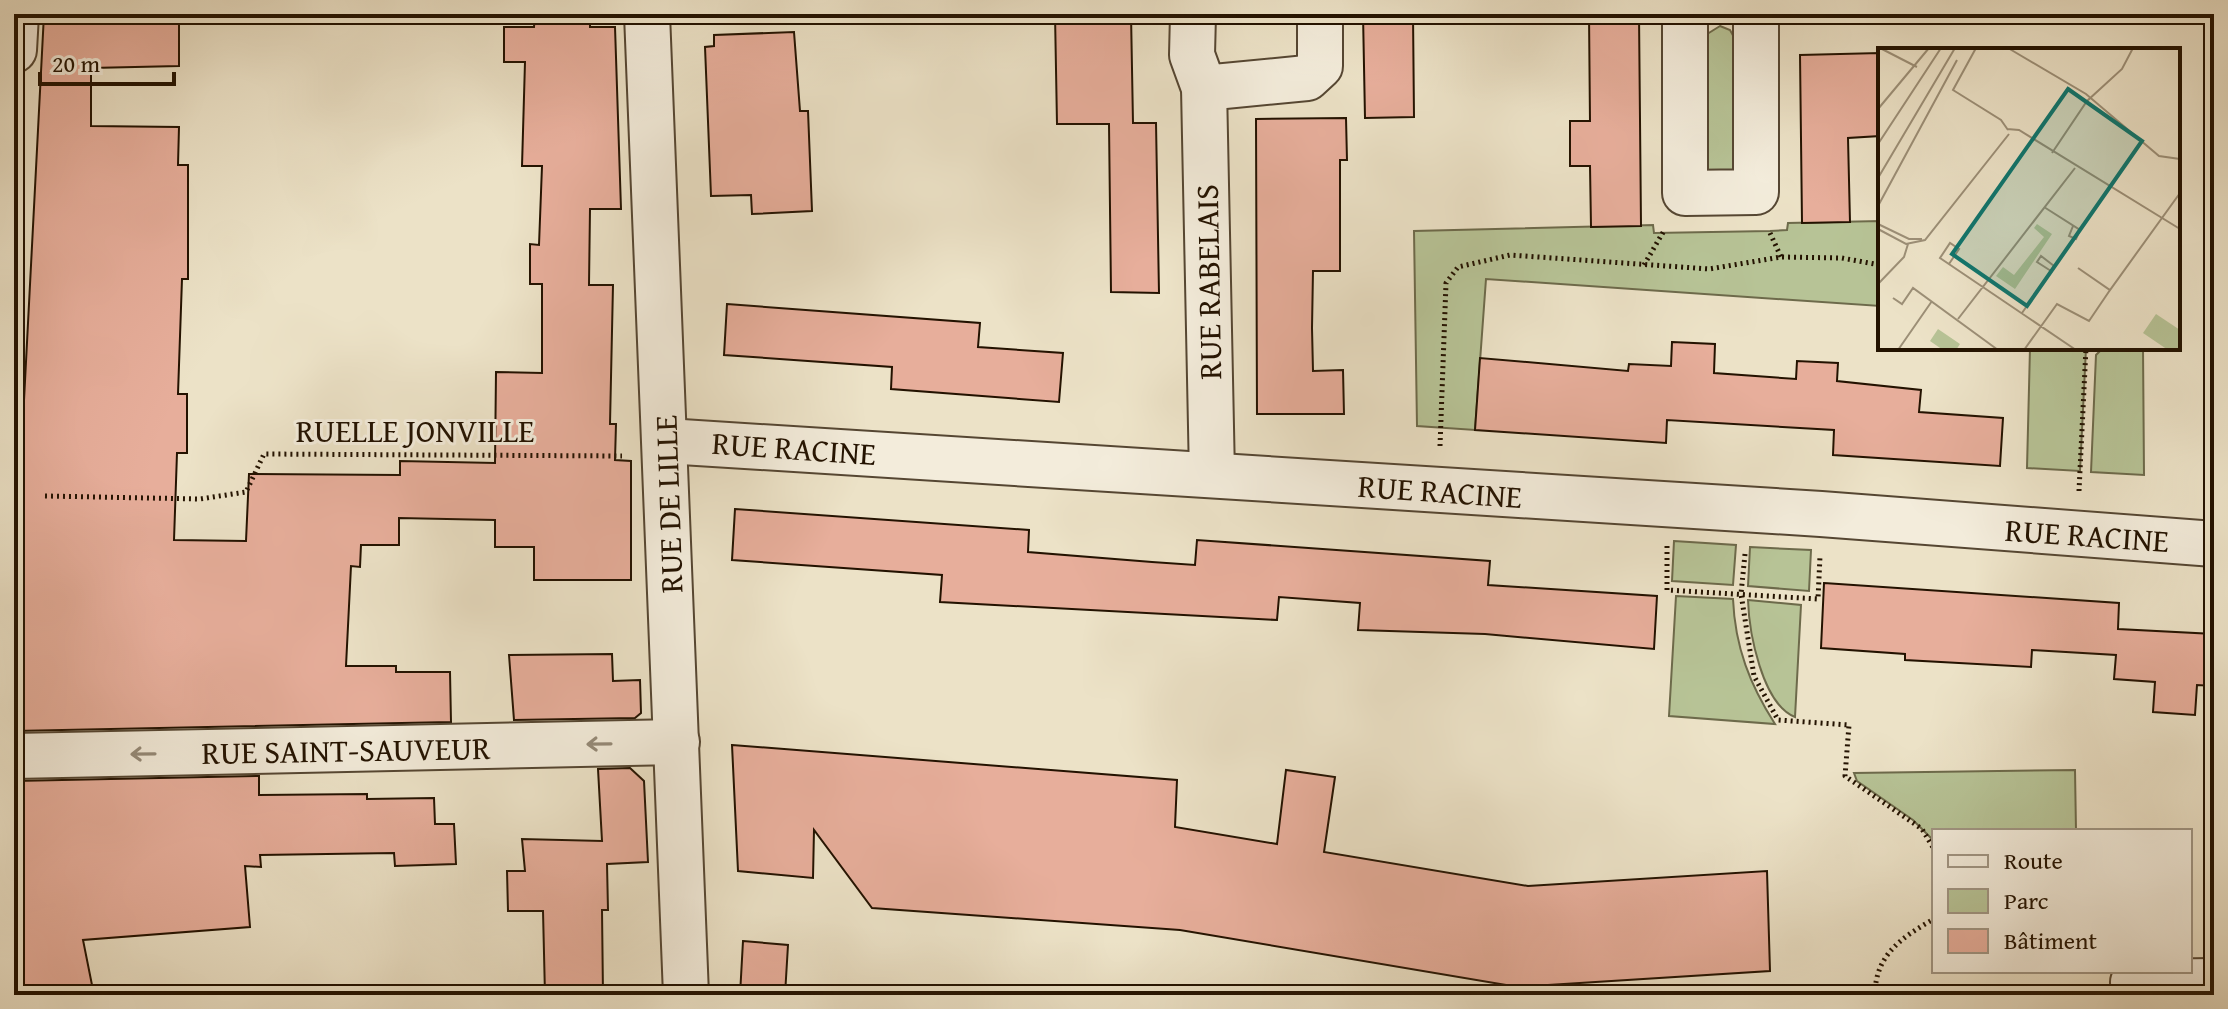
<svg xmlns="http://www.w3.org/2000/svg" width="2228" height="1009" font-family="'Gentium Book Plus',serif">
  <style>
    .green { fill: #b7c396; stroke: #6d6a4b; stroke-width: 2 }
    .building { fill: #e7ae9b; stroke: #231200; stroke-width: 2 }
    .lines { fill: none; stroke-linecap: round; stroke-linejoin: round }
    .minor-casing { stroke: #554632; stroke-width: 48 }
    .path { stroke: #231200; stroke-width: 5; stroke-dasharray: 2 4; stroke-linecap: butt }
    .minor { stroke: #f3ecdb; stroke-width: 44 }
    .oneway { stroke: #958a78 }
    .labels { text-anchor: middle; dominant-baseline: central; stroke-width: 6; stroke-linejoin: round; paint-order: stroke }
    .street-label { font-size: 32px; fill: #231200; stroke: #f3ecdb }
    .inset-road { fill: none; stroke: #9c8f77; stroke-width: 2 }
    .view { fill: #0f766e; fill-opacity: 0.15; stroke: #0f766e; stroke-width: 4 }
    .inset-edge { fill: none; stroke: #231200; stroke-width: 4 }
  </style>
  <rect width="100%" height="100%" fill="#ece2c7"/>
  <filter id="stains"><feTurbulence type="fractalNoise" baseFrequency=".0025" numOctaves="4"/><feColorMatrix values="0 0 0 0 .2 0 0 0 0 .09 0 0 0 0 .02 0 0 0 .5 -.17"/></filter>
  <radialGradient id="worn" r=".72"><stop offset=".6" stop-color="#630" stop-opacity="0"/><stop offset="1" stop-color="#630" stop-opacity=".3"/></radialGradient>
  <g class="green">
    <polygon points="1720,26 1730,30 1735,39 1734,171 1722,179 1705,170 1704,36"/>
    <polygon points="1880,221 1880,306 1486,279 1475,430 1417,426 1414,231 1653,225 1654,233 1770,231 1787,230 1788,223"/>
    <polygon points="2030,348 2086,348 2080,471 2027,468"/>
    <polygon points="2103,348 2143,348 2144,475 2091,472 2096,355"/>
    <polygon points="1674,541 1736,545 1733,585 1672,581"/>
    <polygon points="1750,547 1811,550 1809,591 1748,586"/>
    <path d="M1676,596L1733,599C1735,647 1750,685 1775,724L1669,716Z"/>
    <path d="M1748,600L1801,605L1795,717C1762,704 1749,632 1748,600Z"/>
    <polygon points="2075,770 2076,831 1934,831 1934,841 1913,820 1857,781 1854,773"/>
  </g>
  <g class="building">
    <polygon points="44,14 179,14 179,66 91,68 91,126 179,127 178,165 188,165 188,279 182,279 178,394 187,394 187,453 177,453 174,540 246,541 249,474 400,475 400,461 495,463 496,372 542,373 542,284 530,284 530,244 539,245 542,166 522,166 525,62 504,62 504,27 534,27 535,14 590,14 590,27 615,27 621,209 590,209 589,285 613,285 610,424 616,424 615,460 631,461 631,580 534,580 534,547 495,547 495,520 399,518 399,545 361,545 360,567 351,566 346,666 396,666 396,672 450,672 451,722 14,731 14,487 22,439"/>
    <polygon points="1055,14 1131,14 1133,123 1156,123 1159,293 1111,292 1109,124 1057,124"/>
    <polygon points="1363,14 1413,14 1414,117 1365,118"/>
    <polygon points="1589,14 1639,14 1641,226 1591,227 1590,166 1570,166 1570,121 1590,121"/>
    <polygon points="794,32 800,111 808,111 812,211 752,214 751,195 711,196 705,47 714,46 714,35"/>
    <polygon points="1880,53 1880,136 1848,138 1850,222 1802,223 1800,55"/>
    <polygon points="1346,118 1347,160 1340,160 1340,271 1313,271 1312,328 1313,371 1343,370 1344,414 1257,414 1256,119"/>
    <polygon points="727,304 980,323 978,347 1063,353 1059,402 891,389 892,367 724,355"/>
    <polygon points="1672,342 1715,344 1714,373 1796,379 1797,361 1838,363 1837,381 1921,390 1919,412 2003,418 2000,466 1833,455 1834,430 1667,420 1666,443 1475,430 1480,358 1628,371 1629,364 1671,366"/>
    <polygon points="735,509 1029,530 1028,552 1152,562 1195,565 1197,540 1490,561 1488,585 1657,596 1654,649 1485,634 1358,630 1360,603 1279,597 1277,620 940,602 942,575 732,560"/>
    <polygon points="1824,583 2119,603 2118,629 2214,634 2214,686 2197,685 2195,715 2153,712 2155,682 2114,679 2116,655 2032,650 2031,667 1905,660 1905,654 1821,648"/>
    <polygon points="612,654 613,681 640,680 641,713 635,718 514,720 509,655"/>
    <polygon points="732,745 1177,780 1175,827 1277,844 1286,770 1335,777 1324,852 1528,886 1767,871 1770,971 1518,987 1180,930 872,908 814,830 813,878 738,871"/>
    <polygon points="630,768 644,781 648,862 607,864 608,910 602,910 603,995 545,995 543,911 508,911 507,871 525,871 522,839 602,841 598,769"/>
    <polygon points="259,776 259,795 367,794 367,799 434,798 435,824 454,824 456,864 395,866 394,853 260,855 261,867 245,866 250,927 83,940 94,995 14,995 14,781"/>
    <polygon points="743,941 788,945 785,995 740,995"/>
  </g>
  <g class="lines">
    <defs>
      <g id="minor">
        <polyline points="647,14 686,995"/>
        <polyline points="1193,14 1192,55 1204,88 1212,475"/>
        <polyline points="1685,14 1685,193 1756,192 1756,14"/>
        <polyline points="14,50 16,14"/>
        <polyline points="1204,88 1307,78 1320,66 1320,14"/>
        <polyline points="666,441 1821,514 2214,544"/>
        <polyline points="14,756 677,742"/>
        <polyline points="2134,995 2133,982 2214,981"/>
      </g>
    </defs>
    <use href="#minor" class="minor-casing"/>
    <g class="path">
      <polyline points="1770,233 1781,257"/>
      <polyline points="1644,265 1665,229"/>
      <polyline points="1440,446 1446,283 1458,267 1510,255 1709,269 1781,257 1842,258 1880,265"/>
      <polyline points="2079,491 2086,348"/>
      <polyline points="45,496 200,499 246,492 264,454 622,456"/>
      <polyline points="1667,546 1667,590 1818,599 1820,556"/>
      <polyline points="1745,554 1741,594 1754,676 1778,720 1849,725 1845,776 1922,829 1934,849"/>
      <path d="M1875,995C1875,955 1902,937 1934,919"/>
    </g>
    <use href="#minor" class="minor"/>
  </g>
  <defs><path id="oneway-shaft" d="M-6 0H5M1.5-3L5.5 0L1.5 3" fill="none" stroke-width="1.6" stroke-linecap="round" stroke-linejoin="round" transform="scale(2)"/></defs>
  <g class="oneway">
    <use href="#oneway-shaft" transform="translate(599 744) rotate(179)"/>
    <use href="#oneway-shaft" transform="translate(143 754) rotate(179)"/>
  </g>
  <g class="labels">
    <g class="street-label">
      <text transform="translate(1208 282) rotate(-91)">RUE RABELAIS</text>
      <text x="415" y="430">RUELLE JONVILLE</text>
      <text transform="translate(794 448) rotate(4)">RUE RACINE</text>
      <text transform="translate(1440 491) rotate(4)">RUE RACINE</text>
      <text transform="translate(668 504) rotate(-92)">RUE DE LILLE</text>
      <text transform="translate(2087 535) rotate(4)">RUE RACINE</text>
      <text transform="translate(346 750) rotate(-1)">RUE SAINT-SAUVEUR</text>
    </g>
  </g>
  <g transform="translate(1878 48)">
    <rect width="302" height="302" fill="#ece2c7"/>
    <path d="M159,176L174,186L137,241L118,228L125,219L136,227L166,189L156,180ZM278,266L302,282L300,302H290L265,285ZM60,281L82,296L78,302H65L52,293Z" fill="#b7c396"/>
    <path class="inset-road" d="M2,0L39,19M98,0L75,42L123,72L130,82M130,0L208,46L281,108L302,111M0,61L51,0M129,81L141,82L302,181M0,96L63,0M174,105L209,53L244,21L255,0M0,130L77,0M0,158L79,12M166,159L202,182L198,191L191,188L195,178M0,176L31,191H44M0,181L28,196L47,192L131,86M71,216L81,201L72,195L62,210L198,302M200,220L232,242L302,145M0,236L26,209L30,196M15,250L24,256L35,240L120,302M144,265L171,226L173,223L176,218L163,208L159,214L173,223M80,271L197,120M20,302L54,253M146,302L179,256L211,273L232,242"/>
    <path class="view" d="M190,41L264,93L149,258L74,206Z"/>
    <rect width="302" height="302" class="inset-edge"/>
  </g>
  <rect width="2228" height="1009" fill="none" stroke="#ece2c7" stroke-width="48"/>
  <rect x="16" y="16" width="2196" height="977" fill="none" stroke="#231200" stroke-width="4"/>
  <rect x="24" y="24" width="2180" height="961" fill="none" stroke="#231200" stroke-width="2"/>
  <rect x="1932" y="829" width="260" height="144" fill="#f3ecdb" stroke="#a09583" stroke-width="2"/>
  <rect x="1948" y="855" width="40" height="12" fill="#f3ecdb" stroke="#a09583" stroke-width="2"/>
  <text x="2004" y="869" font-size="24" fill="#231200">Route</text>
  <rect x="1948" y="889" width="40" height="24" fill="#b7c396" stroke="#a09583" stroke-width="2"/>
  <text x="2004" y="909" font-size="24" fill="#231200">Parc</text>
  <rect x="1948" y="929" width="40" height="24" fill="#e7ae9b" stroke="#a09583" stroke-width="2"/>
  <text x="2004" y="949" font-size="24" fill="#231200">Bâtiment</text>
  <path d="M40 72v12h134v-12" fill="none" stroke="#231200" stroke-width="4"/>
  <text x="52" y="72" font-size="24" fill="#231200" stroke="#f3ecdb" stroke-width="6" paint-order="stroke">20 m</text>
  <rect width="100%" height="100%" filter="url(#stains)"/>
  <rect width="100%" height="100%" fill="url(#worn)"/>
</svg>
